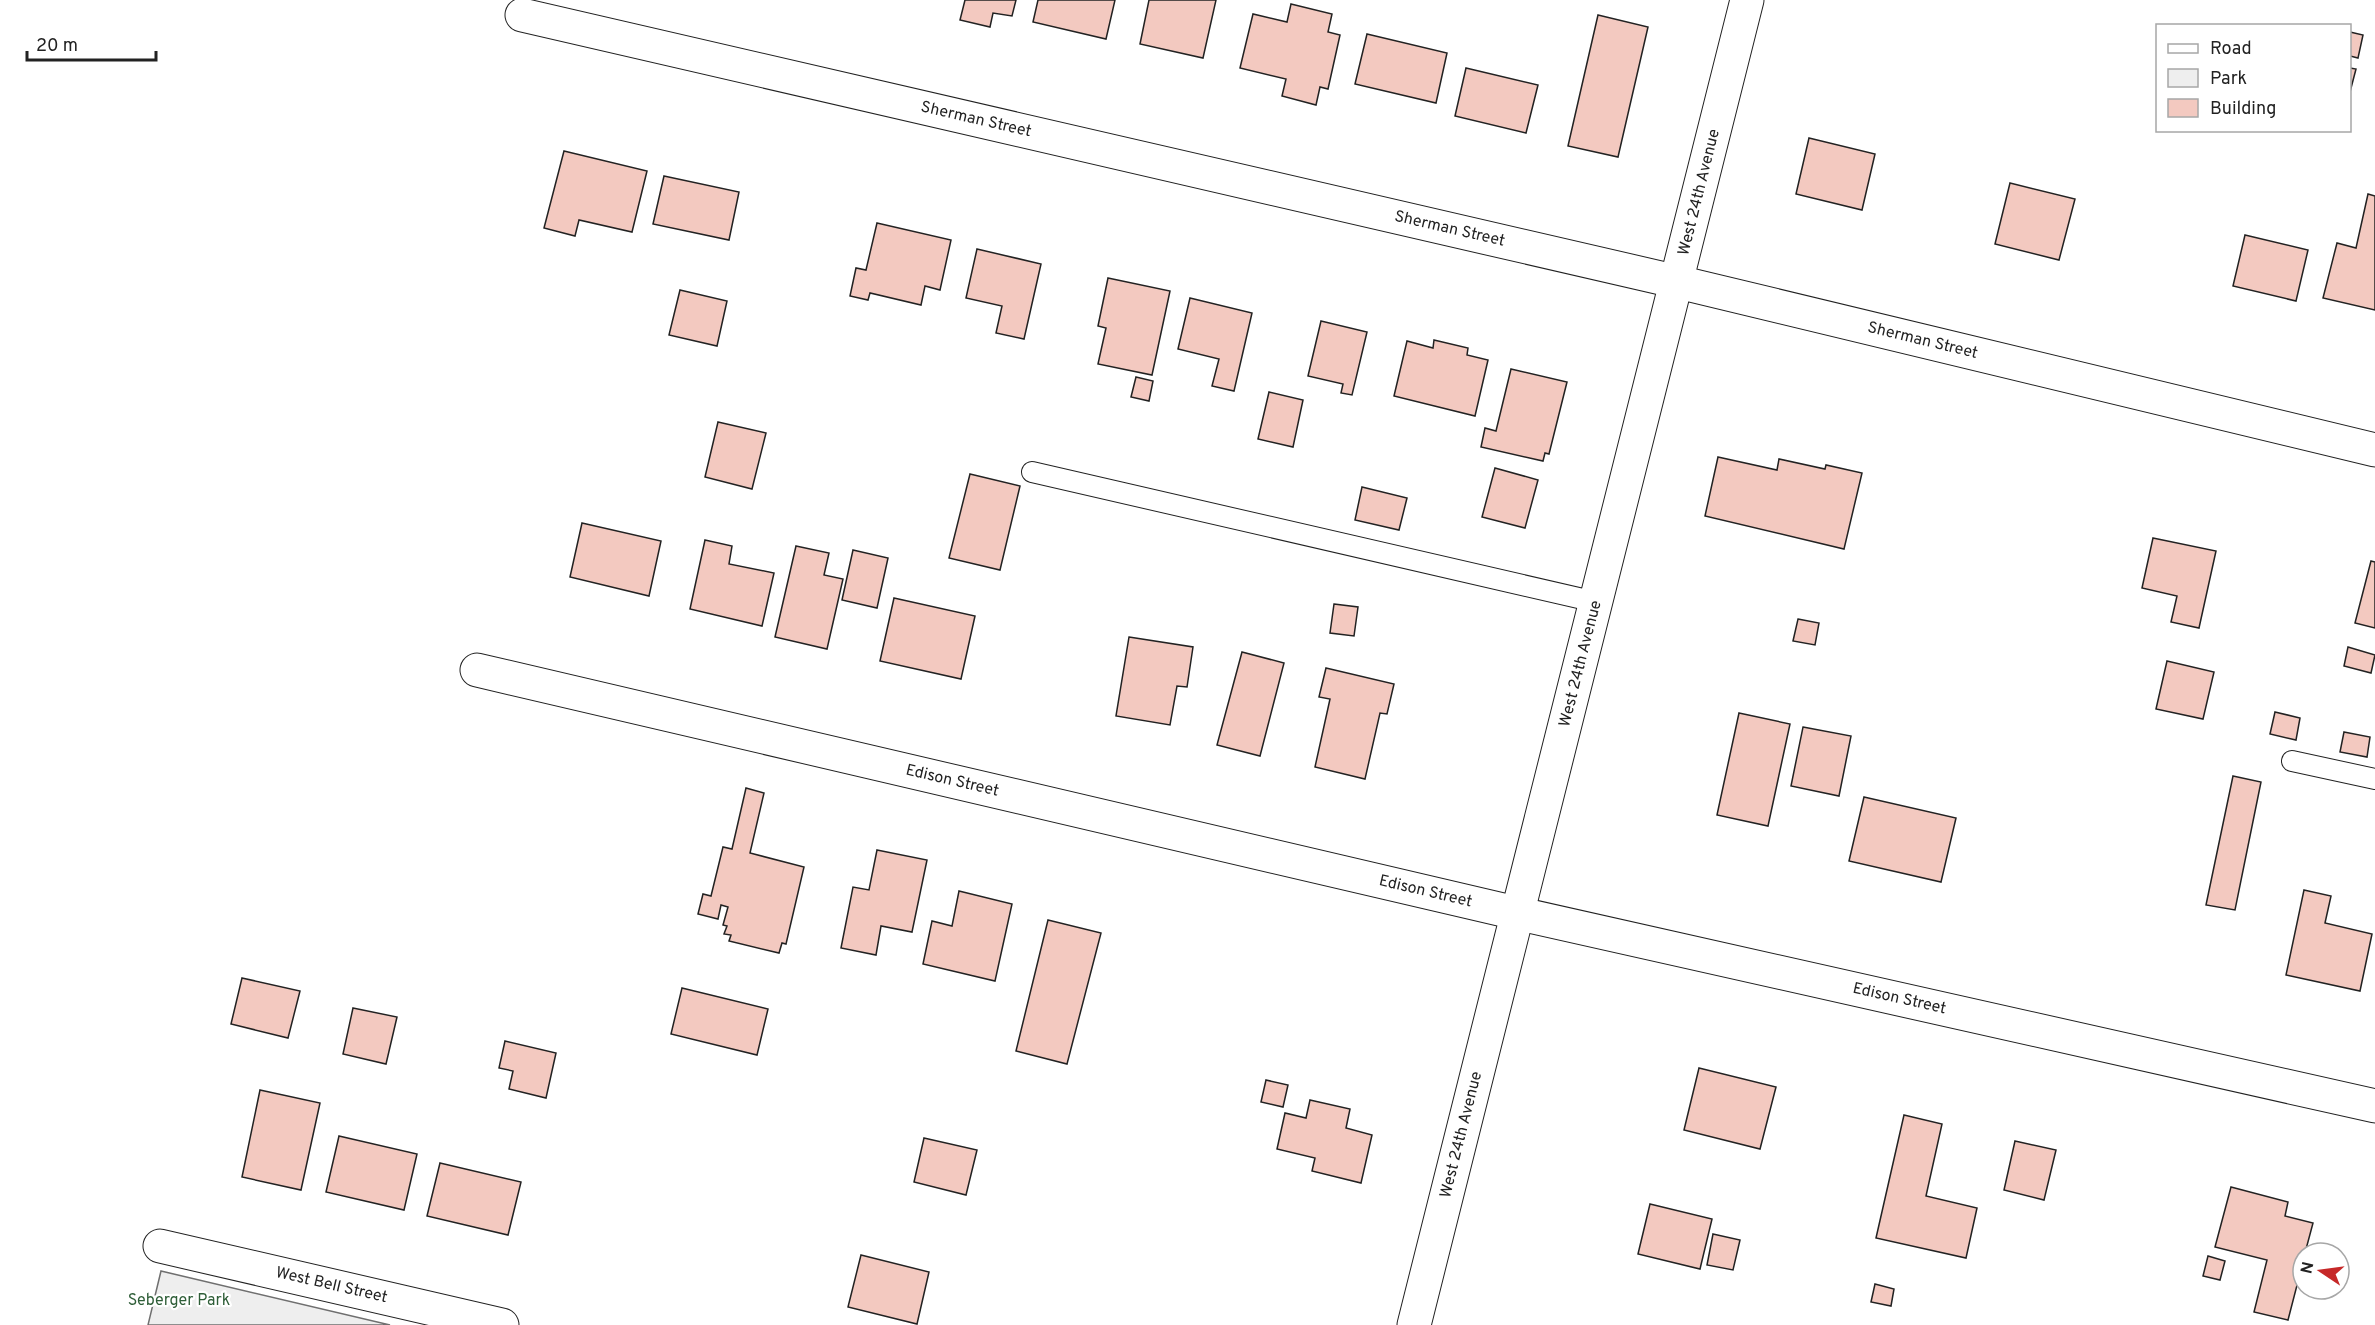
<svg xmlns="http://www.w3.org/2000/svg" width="2375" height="1325" font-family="Overpass,sans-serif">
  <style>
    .green { fill: #eee; stroke: #6f6f6f; stroke-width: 1.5 }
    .building { fill: #f3c9c0; stroke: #222; stroke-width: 1.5 }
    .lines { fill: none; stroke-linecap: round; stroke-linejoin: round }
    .lane-casing { stroke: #222; stroke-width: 22 }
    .street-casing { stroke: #222; stroke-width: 35 }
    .lane { stroke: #fff; stroke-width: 20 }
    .street { stroke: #fff; stroke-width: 33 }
    .labels { text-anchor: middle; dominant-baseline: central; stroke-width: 4.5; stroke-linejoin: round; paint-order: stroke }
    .street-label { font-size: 16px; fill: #222; stroke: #fff }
    .park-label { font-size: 16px; fill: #2f5e38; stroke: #fff }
  </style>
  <rect width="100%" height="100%" fill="#fff"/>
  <polygon class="green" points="161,1271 390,1325 148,1325"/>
  <g class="building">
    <polygon points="965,0 1016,0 1012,16 993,13 990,27 960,20"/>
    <polygon points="1038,0 1115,0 1106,39 1033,22"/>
    <polygon points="1149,0 1216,0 1203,58 1140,44"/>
    <polygon points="1291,4 1332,14 1328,32 1340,35 1328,89 1320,87 1316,105 1282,96 1286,79 1240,68 1253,14 1287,22"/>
    <polygon points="1598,15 1648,27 1618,157 1568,146"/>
    <polygon points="2350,32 2363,35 2358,58 2350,56"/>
    <polygon points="1367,34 1447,53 1436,103 1355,84"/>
    <polygon points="1466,68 1538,85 1526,133 1455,116"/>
    <polygon points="2350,68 2356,69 2350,92"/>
    <polygon points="1809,138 1875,154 1862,210 1796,194"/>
    <polygon points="564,151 647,171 632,232 579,220 575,236 544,228"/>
    <polygon points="664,176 739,192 729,240 653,224"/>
    <polygon points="2010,183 2075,199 2059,260 1995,244"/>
    <polygon points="2368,194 2375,196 2375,310 2323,298 2337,243 2356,248"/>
    <polygon points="877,223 951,240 940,290 925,286 921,305 870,293 868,300 850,296 856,268 866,270"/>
    <polygon points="2245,235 2308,250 2296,301 2233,286"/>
    <polygon points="977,249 1041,264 1024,339 996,333 1002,306 966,298"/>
    <polygon points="1108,278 1170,291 1152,375 1098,364 1106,328 1098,326"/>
    <polygon points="680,290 727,301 717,346 669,335"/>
    <polygon points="1190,298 1252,313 1234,391 1212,386 1219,359 1178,349"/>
    <polygon points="1321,321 1367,332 1352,395 1341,393 1343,384 1308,376"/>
    <polygon points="1434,340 1468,348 1467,355 1488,360 1475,416 1394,396 1407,341 1433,348"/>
    <polygon points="1511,369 1567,382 1549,454 1545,453 1543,461 1481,447 1485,428 1496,431"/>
    <polygon points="1136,377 1153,381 1149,401 1131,397"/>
    <polygon points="1269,392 1303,400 1293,447 1258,439"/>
    <polygon points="718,422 766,433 752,489 705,477"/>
    <polygon points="1718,457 1777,470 1779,459 1825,469 1826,465 1862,473 1844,549 1705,516"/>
    <polygon points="1495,468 1538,480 1525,528 1482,517"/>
    <polygon points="970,474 1020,486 1000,570 949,558"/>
    <polygon points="1362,487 1407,498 1399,530 1355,520"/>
    <polygon points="582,523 661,541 649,596 570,577"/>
    <polygon points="2153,538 2216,551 2199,628 2171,622 2177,596 2142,588"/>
    <polygon points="705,540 732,546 729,564 774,573 762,626 690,609"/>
    <polygon points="796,546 829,553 824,575 843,579 827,649 775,637"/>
    <polygon points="853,550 888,558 877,608 842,600"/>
    <polygon points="2371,561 2375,562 2375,628 2355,623"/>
    <polygon points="894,598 975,616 961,679 880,661"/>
    <polygon points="1334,604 1358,607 1354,636 1330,633"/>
    <polygon points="1798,619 1819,623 1815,645 1793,641"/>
    <polygon points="1129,637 1193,647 1187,687 1177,686 1170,725 1116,716"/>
    <polygon points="2348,647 2375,655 2371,673 2344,666"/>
    <polygon points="1242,652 1284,663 1260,756 1217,745"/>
    <polygon points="2167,661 2214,672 2203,719 2156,709"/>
    <polygon points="1326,668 1394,684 1387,714 1380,713 1365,779 1315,767 1330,699 1319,697"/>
    <polygon points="2275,712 2300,718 2296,740 2270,734"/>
    <polygon points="1739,713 1790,724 1768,826 1717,815"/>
    <polygon points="1803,727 1851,736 1839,796 1791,786"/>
    <polygon points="2344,732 2370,737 2367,757 2340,752"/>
    <polygon points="2233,776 2261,782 2235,910 2206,905"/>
    <polygon points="746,788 764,793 750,853 804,867 786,944 782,943 779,953 729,941 731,935 724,934 727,926 723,925 728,907 721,905 718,919 698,914 703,894 711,896 723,847 732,849"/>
    <polygon points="1864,797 1956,818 1941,882 1849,861"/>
    <polygon points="877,850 927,860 912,932 881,926 876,955 841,948 853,887 869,890"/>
    <polygon points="2304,890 2331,896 2325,923 2372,934 2360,991 2286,975"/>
    <polygon points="959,891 1012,904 995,981 923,964 932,921 952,926"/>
    <polygon points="1048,920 1101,933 1067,1064 1016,1051"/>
    <polygon points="242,978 300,991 288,1038 231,1024"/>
    <polygon points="682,988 768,1009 757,1055 671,1034"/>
    <polygon points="353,1008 397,1017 386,1064 343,1054"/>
    <polygon points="505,1041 556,1053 546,1098 509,1089 513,1071 499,1068"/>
    <polygon points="1699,1068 1776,1087 1760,1149 1684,1130"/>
    <polygon points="1266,1080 1288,1085 1283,1107 1261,1102"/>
    <polygon points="260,1090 320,1103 301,1190 242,1177"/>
    <polygon points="1310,1100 1350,1109 1346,1128 1372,1135 1361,1183 1312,1171 1315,1158 1277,1149 1285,1113 1306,1118"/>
    <polygon points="1904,1115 1942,1124 1926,1196 1977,1208 1966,1258 1876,1238"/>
    <polygon points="339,1136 417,1154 404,1210 326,1192"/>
    <polygon points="924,1138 977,1150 966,1195 914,1182"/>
    <polygon points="2015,1141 2056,1150 2044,1200 2004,1190"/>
    <polygon points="440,1163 521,1182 508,1235 427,1216"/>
    <polygon points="2231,1187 2288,1202 2285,1216 2313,1223 2305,1253 2303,1253 2303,1262 2288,1320 2254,1312 2267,1260 2215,1247"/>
    <polygon points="1650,1204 1712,1219 1700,1269 1638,1254"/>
    <polygon points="1713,1234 1740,1240 1733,1270 1707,1265"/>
    <polygon points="861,1255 929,1272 917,1324 848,1307"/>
    <polygon points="2208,1256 2225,1261 2220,1280 2203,1276"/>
    <polygon points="1875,1284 1894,1289 1891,1306 1871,1302"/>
  </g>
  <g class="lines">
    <defs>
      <g id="lane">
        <polyline points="1032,472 1596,602"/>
        <polyline points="2292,761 2375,779"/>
      </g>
      <g id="street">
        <path id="s1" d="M522,15L1678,282L2375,450"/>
        <path id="s2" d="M477,670L1516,913L2375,1106"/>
        <path id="s3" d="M160,1246L502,1325"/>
        <path id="s4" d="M1414,1325C1524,883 1639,442 1747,0"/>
      </g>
    </defs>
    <use href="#lane" class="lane-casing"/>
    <use href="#street" class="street-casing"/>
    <use href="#lane" class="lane"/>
    <use href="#street" class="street"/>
  </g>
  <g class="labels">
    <g class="street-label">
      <text stroke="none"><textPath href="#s1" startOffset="466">Sherman Street</textPath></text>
      <text stroke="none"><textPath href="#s4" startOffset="1168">West 24th Avenue</textPath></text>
      <text stroke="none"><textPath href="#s1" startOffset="952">Sherman Street</textPath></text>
      <text stroke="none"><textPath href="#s1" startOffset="1438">Sherman Street</textPath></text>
      <text stroke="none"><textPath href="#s4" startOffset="682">West 24th Avenue</textPath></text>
      <text stroke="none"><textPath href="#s2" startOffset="488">Edison Street</textPath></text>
      <text stroke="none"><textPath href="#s2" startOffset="974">Edison Street</textPath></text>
      <text stroke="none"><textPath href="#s2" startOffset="1460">Edison Street</textPath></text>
      <text stroke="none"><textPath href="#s4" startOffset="196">West 24th Avenue</textPath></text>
      <text stroke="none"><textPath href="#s3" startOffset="176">West Bell Street</textPath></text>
    </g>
    <g class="park-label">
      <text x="179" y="1301">Seberger Park</text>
    </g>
  </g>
  <rect x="2156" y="24" width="195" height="108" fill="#ffffff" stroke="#a7a7a7" stroke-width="1.5"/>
  <rect x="2168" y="44" width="30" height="9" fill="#ffffff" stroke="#a7a7a7" stroke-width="1.5"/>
  <text x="2210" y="54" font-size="18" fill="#222222">Road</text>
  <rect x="2168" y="69" width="30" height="18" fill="#eeeeee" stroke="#a7a7a7" stroke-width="1.5"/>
  <text x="2210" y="84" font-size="18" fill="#222222">Park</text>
  <rect x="2168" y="99" width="30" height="18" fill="#f3c9c0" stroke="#a7a7a7" stroke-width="1.5"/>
  <text x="2210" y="114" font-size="18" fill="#222222">Building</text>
  <g transform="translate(2321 1271) rotate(283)"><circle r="28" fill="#ffffff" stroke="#a7a7a7" stroke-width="1.5"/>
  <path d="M0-4.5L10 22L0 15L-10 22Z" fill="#c62828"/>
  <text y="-9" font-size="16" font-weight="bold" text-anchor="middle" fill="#222222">N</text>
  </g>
  <path d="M27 51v9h129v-9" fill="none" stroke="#222222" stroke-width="3"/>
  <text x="36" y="51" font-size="18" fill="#222222" stroke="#ffffff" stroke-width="4.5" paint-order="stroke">20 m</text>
</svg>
